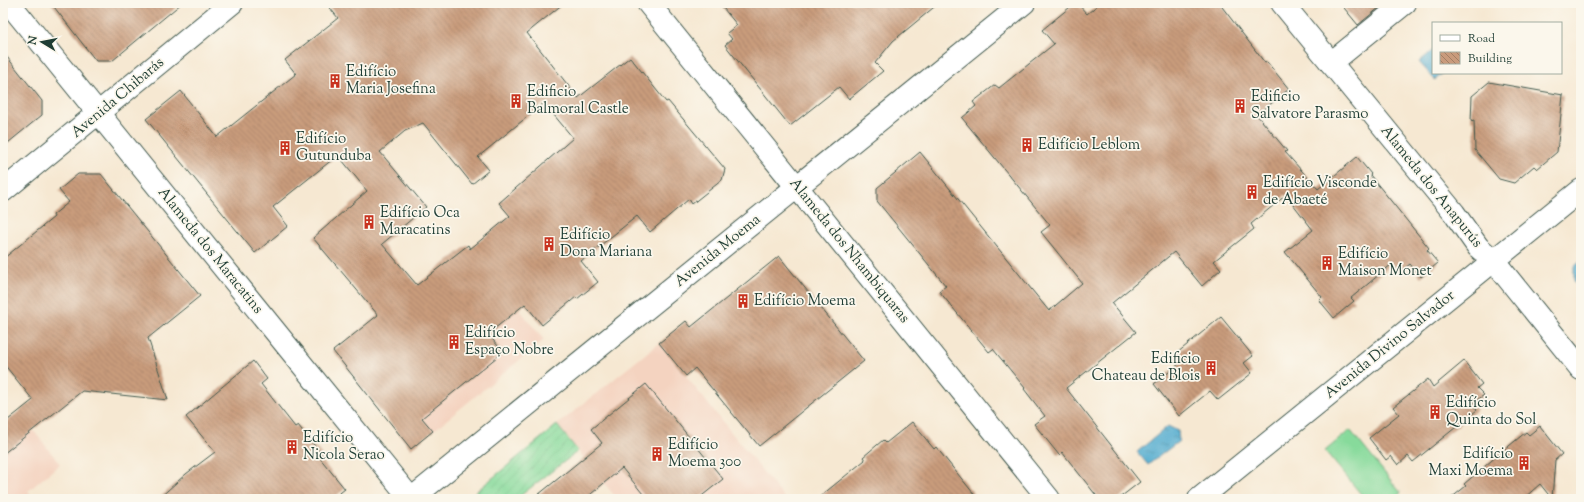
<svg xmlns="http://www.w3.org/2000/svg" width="1584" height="502" font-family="'Sorts Mill Goudy',serif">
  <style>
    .built { fill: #f4d3c0 }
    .garden { fill: url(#garden-furrows); stroke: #538c68 }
    .pitch { fill: #87da9b; stroke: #538c68 }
    .water { fill: url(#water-ripples); stroke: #387482 }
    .building { fill: url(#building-back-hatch); fill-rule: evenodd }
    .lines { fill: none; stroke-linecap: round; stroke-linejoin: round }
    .street-casing { stroke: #3f574c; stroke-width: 24 }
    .secondary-casing { stroke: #3f574c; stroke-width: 24 }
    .street { stroke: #fff; stroke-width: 22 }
    .secondary { stroke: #fff; stroke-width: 22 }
    .labels { text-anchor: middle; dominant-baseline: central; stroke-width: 3.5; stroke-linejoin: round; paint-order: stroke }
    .poi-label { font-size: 15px; fill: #1f3d34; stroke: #fbf7ec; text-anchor: start }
    .street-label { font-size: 15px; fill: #1f3d34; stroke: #fbf7ec }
  </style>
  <defs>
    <pattern id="garden-furrows" width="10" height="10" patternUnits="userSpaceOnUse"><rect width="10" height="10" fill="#87da9b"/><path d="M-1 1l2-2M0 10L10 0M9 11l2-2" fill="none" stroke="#74bc86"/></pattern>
    <pattern id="water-ripples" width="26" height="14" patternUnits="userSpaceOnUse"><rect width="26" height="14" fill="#51abcf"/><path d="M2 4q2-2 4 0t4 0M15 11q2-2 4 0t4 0" fill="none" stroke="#438ca9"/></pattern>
    <pattern id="building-back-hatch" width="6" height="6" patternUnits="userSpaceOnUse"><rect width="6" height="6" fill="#c99b7c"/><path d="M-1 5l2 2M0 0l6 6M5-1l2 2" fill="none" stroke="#a38066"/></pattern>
  </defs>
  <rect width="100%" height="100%" fill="#fbf7ec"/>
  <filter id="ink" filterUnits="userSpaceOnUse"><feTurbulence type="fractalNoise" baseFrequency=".025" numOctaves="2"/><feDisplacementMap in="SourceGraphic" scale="8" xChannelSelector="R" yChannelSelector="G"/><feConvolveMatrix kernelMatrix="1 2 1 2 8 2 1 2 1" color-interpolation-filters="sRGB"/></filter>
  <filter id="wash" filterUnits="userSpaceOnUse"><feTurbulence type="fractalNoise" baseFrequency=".012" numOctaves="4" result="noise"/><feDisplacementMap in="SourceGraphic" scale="16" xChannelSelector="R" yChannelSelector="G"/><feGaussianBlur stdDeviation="0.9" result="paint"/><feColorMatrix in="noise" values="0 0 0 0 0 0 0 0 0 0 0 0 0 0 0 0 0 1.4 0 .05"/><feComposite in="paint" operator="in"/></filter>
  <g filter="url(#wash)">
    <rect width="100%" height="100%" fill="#f6e8d2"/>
    <g class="built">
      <polygon points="468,245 544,340 433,431 355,334"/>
      <polygon points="659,343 785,499 617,499 557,425"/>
      <polygon points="33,430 60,464 28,491 34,499 3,499 3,454"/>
    </g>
    <polygon class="garden" points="557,425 578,451 516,499 467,499"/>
    <polygon class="pitch" points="1350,430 1401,493 1393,499 1365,499 1325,451"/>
    <g class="water">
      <polygon points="1433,50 1433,73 1443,73 1435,80 1419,62"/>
      <polygon points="1581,261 1581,290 1574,282 1574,267"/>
      <polygon points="1168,426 1178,431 1179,441 1148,465 1137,452"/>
    </g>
    <g id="blocks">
      <g class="building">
        <polygon points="51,3 182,3 112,61 96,61"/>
        <path d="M326,3H564L527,33L578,98L630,57L666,102L668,101L725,169L722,180L692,204L689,199L650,232L637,216L581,261L598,282L577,299L576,297L542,325L525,304L488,334L503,352L422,418L433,431L411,449L333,351L378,315L313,238L367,191L338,155L273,207L288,226L255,253L146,119L181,91L217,137L296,74L285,60L338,18ZM544,103L573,138L499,203L510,216L470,249L468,245L417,285L382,244L426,207L380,152L405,131L423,123L472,184L489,170L478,157Z"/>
        <polygon points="719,3 939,3 893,41 875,63 883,71 849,99 839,87 790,126 725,45 732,39 727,33 737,25"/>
        <polygon points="1075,3 1077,3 1087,14 1100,3 1219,3 1265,63 1267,62 1289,89 1257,115 1287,151 1285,152 1318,189 1357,157 1371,174 1370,175 1429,248 1427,250 1438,263 1421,277 1410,264 1399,273 1392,264 1351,298 1354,301 1334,318 1319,300 1322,297 1285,252 1313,230 1286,195 1251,224 1254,229 1214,261 1221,269 1202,286 1174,252 1112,303 1136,332 1066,388 1140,482 1118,499 1099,499 1062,452 1059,455 1034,424 1045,416 1024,389 1025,388 993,349 989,352 939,291 946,286 877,201 877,188 920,152 1049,311 1082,283 1041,232 1050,225 962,118 976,106 973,102 995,85 999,88 1054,44 1042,30"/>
        <polygon points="1340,3 1385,3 1358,25"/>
        <polygon points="3,52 42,101 42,115 3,147"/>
        <polygon points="1489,82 1563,95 1557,152 1537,169 1534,166 1514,183 1499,179 1475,150 1474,120 1471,121 1472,96"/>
        <polygon points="78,174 101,174 200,296 148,338 168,400 82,391 3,454 3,424 33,400 3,363 3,259 54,217 53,215 69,202 59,190"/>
        <polygon points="779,256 864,361 759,446 695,368 686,376 659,343 686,321 691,327"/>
        <polygon points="1221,317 1253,356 1244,363 1252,373 1218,400 1210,391 1179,416 1154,384 1184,360 1177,353"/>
        <polygon points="253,361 267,379 261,384 295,427 298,425 322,455 319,457 345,489 332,499 158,499 186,474 215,452 186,417"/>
        <polygon points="1464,361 1482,384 1477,388 1484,395 1472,404 1477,410 1413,462 1408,456 1398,465 1391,456 1386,460 1369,438 1399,414 1393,407 1428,379 1433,387"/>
        <polygon points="646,384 723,479 698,499 647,499 622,468 585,499 533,499 602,443 591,429"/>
        <polygon points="912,422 934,449 936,447 978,499 817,499 865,460 863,457 883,440 886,443"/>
        <polygon points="1540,426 1562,454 1555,460 1552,499 1540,484 1523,499 1450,499 1466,486 1464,484 1498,455 1526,432 1529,435"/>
      </g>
    </g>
  </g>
  <g filter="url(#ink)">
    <use href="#blocks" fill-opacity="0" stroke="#3f574c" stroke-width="1"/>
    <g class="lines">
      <defs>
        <g id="street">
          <polyline points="1282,3 1454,213 1478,247 1494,261 1581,369"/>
          <polyline points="1331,63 1405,3"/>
          <polyline points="3,191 232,3"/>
          <polyline points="411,499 1024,3"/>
          <polyline points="1199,499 1581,190"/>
        </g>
        <g id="secondary">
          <polyline points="9,3 411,499"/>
          <polyline points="648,3 1049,499"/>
        </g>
      </defs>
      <use href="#street" class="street-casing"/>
      <use href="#secondary" class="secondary-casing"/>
      <use href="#street" class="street"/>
      <use href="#secondary" class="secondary"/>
    </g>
  </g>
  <defs>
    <symbol id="building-bare" viewBox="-9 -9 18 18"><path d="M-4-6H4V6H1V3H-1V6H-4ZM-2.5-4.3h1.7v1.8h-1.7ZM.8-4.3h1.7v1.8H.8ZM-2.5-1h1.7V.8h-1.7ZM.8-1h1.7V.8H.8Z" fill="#c8321e" stroke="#fbf7ec" stroke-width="2.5" paint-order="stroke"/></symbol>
  </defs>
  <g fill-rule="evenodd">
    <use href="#building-bare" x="325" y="71" width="20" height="20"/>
    <use href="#building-bare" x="506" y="91" width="20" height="20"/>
    <use href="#building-bare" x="1230" y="96" width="20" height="20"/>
    <use href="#building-bare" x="1017" y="135" width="20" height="20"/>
    <use href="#building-bare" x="275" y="138" width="20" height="20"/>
    <use href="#building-bare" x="1242" y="182" width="20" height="20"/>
    <use href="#building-bare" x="359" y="212" width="20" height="20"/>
    <use href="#building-bare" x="539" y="234" width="20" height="20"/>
    <use href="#building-bare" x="1317" y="253" width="20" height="20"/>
    <use href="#building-bare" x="733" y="291" width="20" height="20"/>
    <use href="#building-bare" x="444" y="332" width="20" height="20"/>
    <use href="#building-bare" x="1201" y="358" width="20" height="20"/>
    <use href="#building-bare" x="1425" y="402" width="20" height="20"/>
    <use href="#building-bare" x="282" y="437" width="20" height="20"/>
    <use href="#building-bare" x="647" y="444" width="20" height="20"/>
    <use href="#building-bare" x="1514" y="453" width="20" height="20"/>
  </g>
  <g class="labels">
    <g class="poi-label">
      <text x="346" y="72">Edifício<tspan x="346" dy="17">Maria Josefina</tspan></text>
      <text x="527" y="92">Edificio<tspan x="527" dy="17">Balmoral Castle</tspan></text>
      <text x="1251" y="97">Edificio<tspan x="1251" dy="17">Salvatore Parasmo</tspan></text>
      <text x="296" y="139">Edifício<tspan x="296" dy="17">Gutunduba</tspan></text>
      <text x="1038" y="145">Edifício Leblom</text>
      <text x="1263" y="183">Edifício Visconde<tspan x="1263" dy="17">de Abaeté</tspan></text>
      <text x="380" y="213">Edifício Oca<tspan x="380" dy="17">Maracatins</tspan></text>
      <text x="560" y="235">Edifício<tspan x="560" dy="17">Dona Mariana</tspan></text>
      <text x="1338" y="254">Edifício<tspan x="1338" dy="17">Maison Monet</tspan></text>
      <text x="754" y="301">Edifício Moema</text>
      <text x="465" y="333">Edifício<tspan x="465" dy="17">Espaço Nobre</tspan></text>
      <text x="1200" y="359" text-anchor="end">Edificio<tspan x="1200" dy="17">Chateau de Blois</tspan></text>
      <text x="1446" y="403">Edifício<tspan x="1446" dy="17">Quinta do Sol</tspan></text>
      <text x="303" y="438">Edifício<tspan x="303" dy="17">Nicola Serao</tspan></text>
      <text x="668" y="445">Edifício<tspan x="668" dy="17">Moema 300</tspan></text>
      <text x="1513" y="454" text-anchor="end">Edifício<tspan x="1513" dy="17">Maxi Moema</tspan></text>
    </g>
    <g class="street-label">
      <text transform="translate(118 98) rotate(-40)">Avenida Chibarás</text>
      <text transform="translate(1431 187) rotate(51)">Alameda dos Anapurús</text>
      <text transform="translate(210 251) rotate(51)">Alameda dos Maracatins</text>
      <text transform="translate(718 251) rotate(-39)">Avenida Moema</text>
      <text transform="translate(849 251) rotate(51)">Alameda dos Nhambiquaras</text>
      <text transform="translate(1390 345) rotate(-39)">Avenida Divino Salvador</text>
    </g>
  </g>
  <rect width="1584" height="502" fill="none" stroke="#fbf7ec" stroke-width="16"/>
  <rect x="1432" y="22" width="130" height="52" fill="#fbf7ec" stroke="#a3ada2"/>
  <rect x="1440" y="35" width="20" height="6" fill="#ffffff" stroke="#a3ada2"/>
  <text x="1468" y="42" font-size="12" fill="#1f3d34">Road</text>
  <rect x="1440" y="52" width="20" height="12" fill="url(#building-back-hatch)" stroke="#a3ada2"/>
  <text x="1468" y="62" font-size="12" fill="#1f3d34">Building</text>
  <g transform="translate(42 42) rotate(280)" stroke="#fbf7ec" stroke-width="3" paint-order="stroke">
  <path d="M0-3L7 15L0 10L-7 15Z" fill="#1f3d34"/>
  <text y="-6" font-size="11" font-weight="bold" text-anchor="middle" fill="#1f3d34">N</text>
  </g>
</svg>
